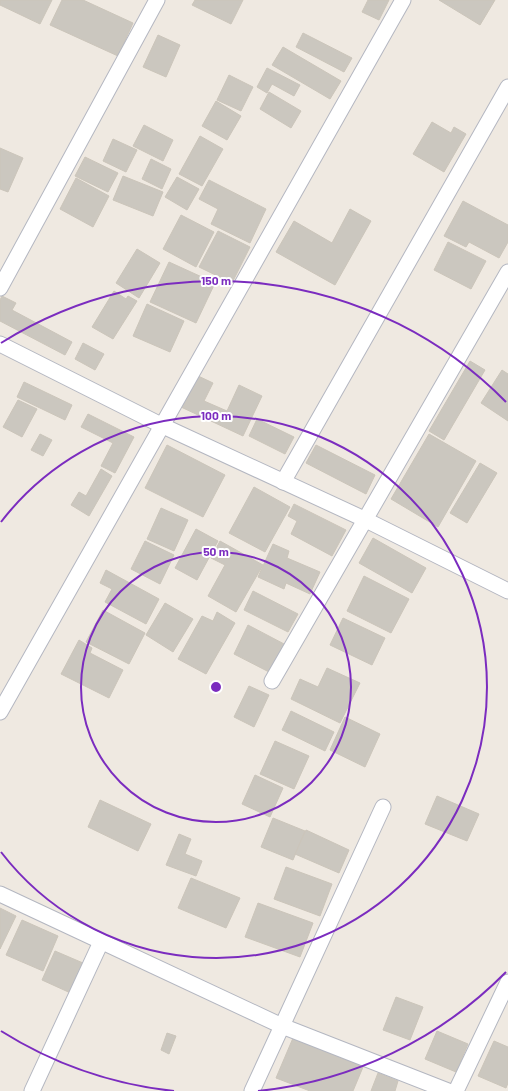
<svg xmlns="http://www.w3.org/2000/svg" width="508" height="1091" font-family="Barlow,sans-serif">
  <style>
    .building { fill: #cbc7bf; stroke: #cbc5ba }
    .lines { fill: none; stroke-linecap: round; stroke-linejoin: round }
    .minor-casing { stroke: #b4b7c1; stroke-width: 17 }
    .minor { stroke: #fff; stroke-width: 15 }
    .ring { fill: none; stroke: #7b2cbf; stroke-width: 2 }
    .centre { fill: #7b2cbf; stroke: #fff; stroke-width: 2 }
    .ring-label { font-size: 12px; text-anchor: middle; font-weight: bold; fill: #7b2cbf; stroke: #fff; stroke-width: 4; stroke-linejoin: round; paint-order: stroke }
  </style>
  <rect width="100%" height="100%" fill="#efe9e1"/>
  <g class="building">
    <polygon points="0,0 52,0 40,24 0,5"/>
    <polygon points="62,0 83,0 133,23 118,56 50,25"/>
    <polygon points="195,0 243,0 231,24 192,5"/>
    <polygon points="368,0 389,0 379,20 362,12"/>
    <polygon points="439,0 495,0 480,25"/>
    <polygon points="303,33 352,58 344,72 296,47"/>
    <polygon points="158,35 180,45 166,77 143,67"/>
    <polygon points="283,47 341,81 330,99 272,65"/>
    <polygon points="267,68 300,85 294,96 272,84 267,93 257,87"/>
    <polygon points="229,75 253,87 241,111 217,100"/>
    <polygon points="269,92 301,111 291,128 260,109"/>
    <polygon points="216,101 241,116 227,140 202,126"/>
    <polygon points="432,122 451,133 454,127 466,134 444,172 413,154"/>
    <polygon points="144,125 173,140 163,161 133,146"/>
    <polygon points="200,136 223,149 202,186 179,174"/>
    <polygon points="113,139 137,150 126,172 103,161"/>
    <polygon points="0,148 23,158 8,192 0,189"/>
    <polygon points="85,157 118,173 108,192 75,176"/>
    <polygon points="151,159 171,169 162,189 142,179"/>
    <polygon points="123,176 163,192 153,216 113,200"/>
    <polygon points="177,177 199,189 187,210 165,197"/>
    <polygon points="76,178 109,196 93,227 60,209"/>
    <polygon points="209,180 266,209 250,243 211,224 218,209 199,199"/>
    <polygon points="463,201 508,225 508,242 499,258 469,242 466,247 444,236"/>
    <polygon points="350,209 371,221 335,285 276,252 294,221 332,243"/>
    <polygon points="181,215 214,232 196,267 163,249"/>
    <polygon points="218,231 250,247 232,283 199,267"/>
    <polygon points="448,242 486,261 471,289 434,270"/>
    <polygon points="137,249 160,263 139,298 116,283"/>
    <polygon points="169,262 215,283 196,323 150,302"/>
    <polygon points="114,291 126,299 128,296 137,301 113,339 92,327"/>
    <polygon points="2,296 16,303 12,310 72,342 65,355 0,321 0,300"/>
    <polygon points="147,304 184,321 170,352 133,336"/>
    <polygon points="83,343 104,354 95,370 75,359"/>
    <polygon points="470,361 485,370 444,440 429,431"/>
    <polygon points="502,370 508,374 508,421 481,403"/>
    <polygon points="196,375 213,383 204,401 227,411 239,385 262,396 243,436 181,407"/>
    <polygon points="24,382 72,405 65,420 17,397"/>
    <polygon points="18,400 37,409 22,437 3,427"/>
    <polygon points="88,414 134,437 115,473 101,466 113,443 81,427"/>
    <polygon points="257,419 294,437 285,454 249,436"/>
    <polygon points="40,434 52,440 43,456 31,450"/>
    <polygon points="429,434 476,461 438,527 391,499"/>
    <polygon points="167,445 225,475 203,517 145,488"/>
    <polygon points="316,445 375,475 366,494 306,463"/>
    <polygon points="480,463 497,473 467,523 450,513"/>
    <polygon points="101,469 112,476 89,516 71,505 79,492 86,496"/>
    <polygon points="254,487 290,507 265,552 229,533"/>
    <polygon points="294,504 346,530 332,556 291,534 297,521 288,516"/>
    <polygon points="161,508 188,520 174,551 147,539"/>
    <polygon points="196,529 218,541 197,580 175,568"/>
    <polygon points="373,538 426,568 412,593 359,563"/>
    <polygon points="145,541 174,555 160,584 131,569"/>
    <polygon points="220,541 263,565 236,612 208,596 225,565 211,558"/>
    <polygon points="273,544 289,551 287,558 320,572 310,594 286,583 284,589 258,577"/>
    <polygon points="106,570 159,599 146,624 105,602 112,589 100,583"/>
    <polygon points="364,576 409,599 391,633 347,611"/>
    <polygon points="253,591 298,614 288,632 244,610"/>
    <polygon points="165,603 193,619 173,652 146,635"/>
    <polygon points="103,610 145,633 129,664 86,642"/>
    <polygon points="217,612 235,623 206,674 178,659 202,616 213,621"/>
    <polygon points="343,618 385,638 372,665 330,645"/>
    <polygon points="248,625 286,645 271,673 234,654"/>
    <polygon points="79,640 92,648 90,653 123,670 109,698 61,674"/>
    <polygon points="327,668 360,683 340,723 291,699 300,679 318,687"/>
    <polygon points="249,686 269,695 254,727 234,717"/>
    <polygon points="291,711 334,732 325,751 282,730"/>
    <polygon points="345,717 380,734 365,767 330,750"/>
    <polygon points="275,741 309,756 294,789 260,774"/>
    <polygon points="255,775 283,788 270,817 242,804"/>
    <polygon points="437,796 479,814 467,841 425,824"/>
    <polygon points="100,800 151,824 138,851 88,827"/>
    <polygon points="273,818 305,831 293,860 261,847"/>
    <polygon points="306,830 349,850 339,873 295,854"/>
    <polygon points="179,834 191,839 185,854 202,861 196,876 166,865"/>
    <polygon points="286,867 332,884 320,916 274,899"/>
    <polygon points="191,878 240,898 226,928 178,908"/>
    <polygon points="258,903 313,923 300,957 245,937"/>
    <polygon points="0,908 16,916 0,949"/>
    <polygon points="22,920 58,936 43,971 6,955"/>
    <polygon points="55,951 83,963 75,995 42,980"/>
    <polygon points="396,997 423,1007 410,1040 383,1030"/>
    <polygon points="437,1031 468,1044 456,1072 425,1059"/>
    <polygon points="167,1033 176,1036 169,1054 161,1050"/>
    <polygon points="293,1038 363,1067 353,1091 310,1091 276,1078"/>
    <polygon points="494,1041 508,1047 508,1083 506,1088 478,1076"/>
    <polygon points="378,1073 398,1081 395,1091 371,1091"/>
  </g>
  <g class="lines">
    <defs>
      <g id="minor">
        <polyline points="0,288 157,0"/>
        <polyline points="0,344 163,426 364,519 508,591"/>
        <polyline points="283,482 508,87"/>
        <polyline points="272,681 508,272"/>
        <polyline points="0,712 403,0"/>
        <polyline points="0,894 282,1026 448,1091"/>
        <polyline points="32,1091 101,942"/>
        <polyline points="252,1091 383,807"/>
        <polyline points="456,1091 508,982"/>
      </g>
    </defs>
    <use href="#minor" class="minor-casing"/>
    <use href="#minor" class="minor"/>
  </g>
  <g class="ring">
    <circle cx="216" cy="687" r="135"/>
    <path d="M1 522A271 271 0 1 1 1 852"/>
    <path d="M506 972A406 406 0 0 1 258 1091M174 1091A406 406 0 0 1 1 1031M1 343A406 406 0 0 1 506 402"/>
  </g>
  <circle cx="216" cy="687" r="6" class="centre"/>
  <g class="ring-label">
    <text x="216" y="285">150 m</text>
    <text x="216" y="420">100 m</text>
    <text x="216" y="556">50 m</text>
  </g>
</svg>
